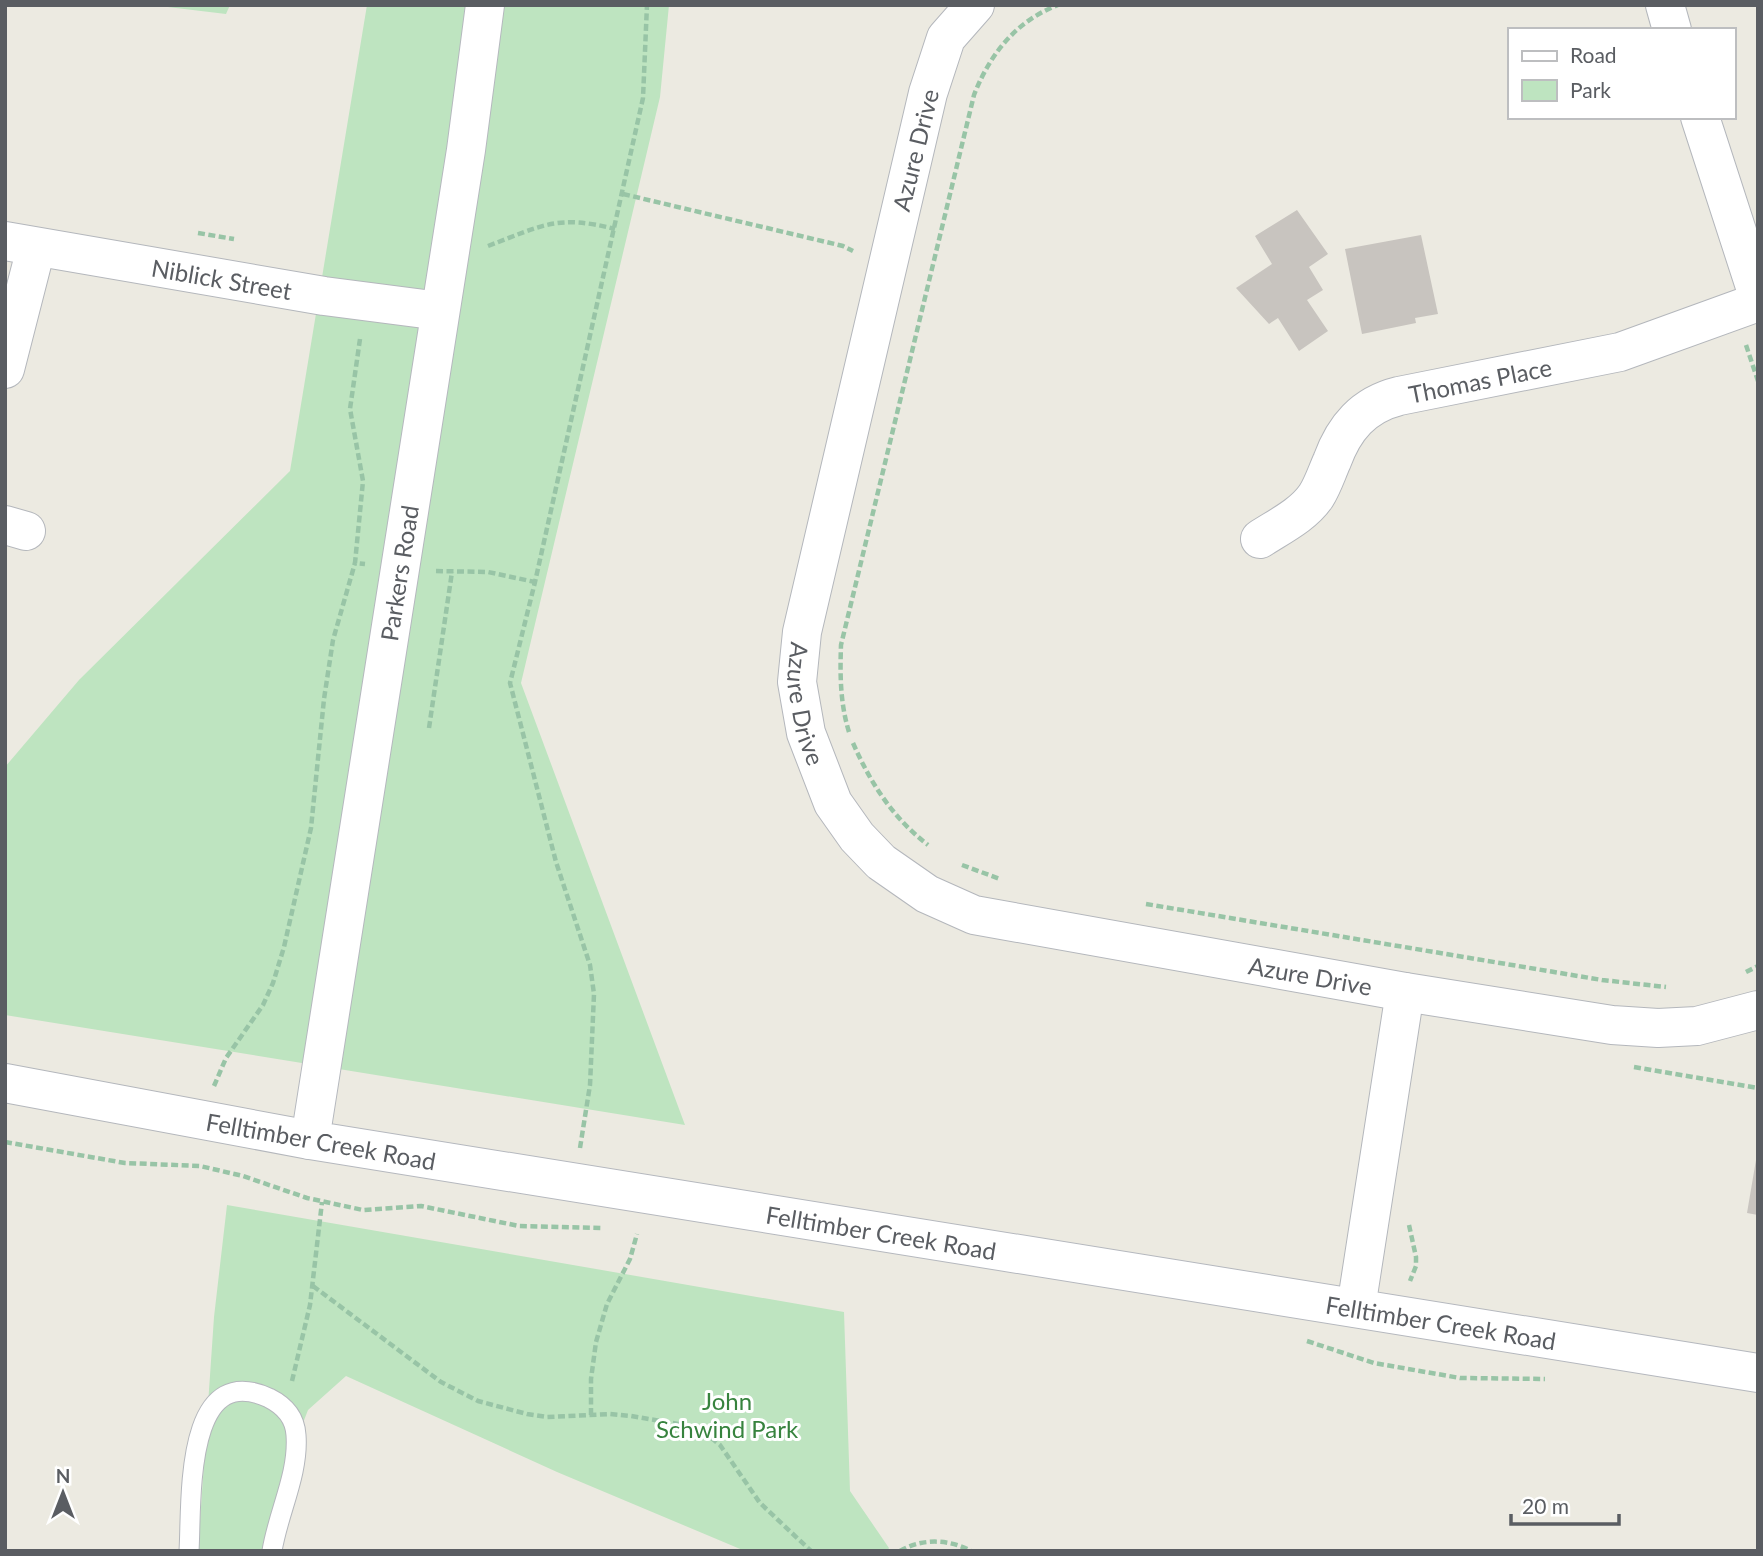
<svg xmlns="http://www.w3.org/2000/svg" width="1763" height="1556" font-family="Lato,sans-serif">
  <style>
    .green { fill: #bee4c0 }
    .building { fill: #c8c4bf }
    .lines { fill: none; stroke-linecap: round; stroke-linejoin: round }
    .service-casing { stroke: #b4b7bc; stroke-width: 21 }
    .minor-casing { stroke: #b4b7bc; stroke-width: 40 }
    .tertiary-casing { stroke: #b4b7bc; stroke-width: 40 }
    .secondary-casing { stroke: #b5b8be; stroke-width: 40 }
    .path { stroke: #98c4a6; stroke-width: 4.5; stroke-dasharray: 7 3.5; stroke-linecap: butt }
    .service { stroke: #fff; stroke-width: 19 }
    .minor { stroke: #fff; stroke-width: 38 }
    .tertiary { stroke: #fff; stroke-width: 38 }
    .secondary { stroke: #fff; stroke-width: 38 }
    .labels { text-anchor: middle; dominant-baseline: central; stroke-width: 6; stroke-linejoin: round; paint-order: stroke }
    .street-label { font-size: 24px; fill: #5a5d62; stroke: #fff }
    .park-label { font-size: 24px; fill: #37833e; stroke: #fff }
  </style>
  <rect width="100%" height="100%" fill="#eceae1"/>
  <g class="green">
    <polygon points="151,5 230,5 226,14"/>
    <polygon points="367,5 669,5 660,97 521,683 685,1125 5,1015 5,767 79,680 290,471"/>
    <polygon points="227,1205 844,1312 850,1491 889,1548 887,1551 745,1551 557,1472 346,1376 308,1410 280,1482 263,1551 198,1551 214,1317"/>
  </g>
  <g class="building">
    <polygon points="1297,210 1328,254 1309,267 1323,290 1307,300 1328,331 1299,351 1278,318 1269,324 1236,288 1272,264 1255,236"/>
    <polygon points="1421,235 1438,314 1415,318 1416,323 1362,334 1345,249"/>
    <polygon points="1756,1160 1758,1161 1758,1215 1747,1213"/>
  </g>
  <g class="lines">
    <defs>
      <path id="service" d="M189,1551C192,1505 183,1358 269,1398C285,1406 295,1418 296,1435C299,1474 278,1513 272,1551"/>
      <g id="minor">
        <path id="s1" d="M975,5L946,38L928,93L802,632L797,682L806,733L833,803L857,837L881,862L927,894L974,915L1405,992L1612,1025L1658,1028L1697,1026L1758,1010"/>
        <polyline points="1665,5 1672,30"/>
        <polyline points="1700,117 1758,296"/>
        <path id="s2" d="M5,241L324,296L440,311"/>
        <polyline points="5,369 36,248"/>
        <polyline points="5,525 26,531"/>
        <path id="s3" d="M1260,539C1280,526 1303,515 1316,496C1323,485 1327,472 1332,461C1344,428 1363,405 1399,396L1620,352L1758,302"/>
        <polyline points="1356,1308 1405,992"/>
      </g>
      <polyline id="tertiary" points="5,1083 310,1140"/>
      <g id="secondary">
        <path id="s4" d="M485,5L466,150L310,1140L1758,1373"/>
      </g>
    </defs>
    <use href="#service" class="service-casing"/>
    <use href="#minor" class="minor-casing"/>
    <use href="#tertiary" class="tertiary-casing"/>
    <use href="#secondary" class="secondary-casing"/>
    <g class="path">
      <polyline points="623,194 843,246 853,251"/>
      <polyline points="198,233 234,239"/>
      <path d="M488,246C541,226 557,214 615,229"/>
      <polyline points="360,339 350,409 363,481 355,563 365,564"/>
      <polyline points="1746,345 1758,381"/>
      <polyline points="436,571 488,572 535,582"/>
      <polyline points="429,728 452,572"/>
      <path d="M849,732C840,703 840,674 841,645L974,95C990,54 1016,21 1058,5"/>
      <path d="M853,743C871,784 893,818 928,845"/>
      <polyline points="962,865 1000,879"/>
      <polyline points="1146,904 1602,980 1666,987"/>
      <polyline points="1746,972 1758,966"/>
      <polyline points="1634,1067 1758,1088"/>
      <polyline points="214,1086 226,1058 263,1005 273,983 284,947 311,828 324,699 333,640 355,563"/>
      <polyline points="5,1142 125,1163 200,1166 243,1176 307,1198 363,1210 421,1206 519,1226 601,1228"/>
      <polyline points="580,1148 590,1085 594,994 590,965 556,862 510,683 535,582 643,98 647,5"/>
      <polyline points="1409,1225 1416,1257 1416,1266 1410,1281"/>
      <polyline points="313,1286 441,1382 478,1401 527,1414 547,1417 610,1414 631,1416 685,1425 703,1431 720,1445 760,1503 811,1551"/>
      <polyline points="1307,1341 1374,1363 1460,1378 1545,1379"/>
      <polyline points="292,1381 310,1305 322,1202"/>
      <polyline points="591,1415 591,1379 596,1342 607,1304 630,1259 637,1234"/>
      <path d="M900,1551C922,1538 949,1539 971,1551"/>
    </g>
    <use href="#service" class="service"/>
    <use href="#minor" class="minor"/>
    <use href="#tertiary" class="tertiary"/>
    <use href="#secondary" class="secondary"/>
  </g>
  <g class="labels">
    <g class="street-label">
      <text transform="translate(915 150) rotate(-76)">Azure Drive</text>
      <text stroke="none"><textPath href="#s2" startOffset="220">Niblick Street</textPath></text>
      <text stroke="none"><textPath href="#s3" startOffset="290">Thomas Place</textPath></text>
      <text transform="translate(399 573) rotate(-81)">Parkers Road</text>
      <text stroke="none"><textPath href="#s1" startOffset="728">Azure Drive</textPath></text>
      <text stroke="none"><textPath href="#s1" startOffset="1358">Azure Drive</textPath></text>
      <text transform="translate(321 1141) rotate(10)">Felltimber Creek Road</text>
      <text stroke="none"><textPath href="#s4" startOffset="1727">Felltimber Creek Road</textPath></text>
      <text stroke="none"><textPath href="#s4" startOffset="2294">Felltimber Creek Road</textPath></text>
    </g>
    <g class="park-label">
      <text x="727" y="1400">John<tspan x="727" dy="28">Schwind Park</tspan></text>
    </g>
  </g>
  <rect width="1763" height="1556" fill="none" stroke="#5a5d62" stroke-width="14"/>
  <rect x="1508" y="28" width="228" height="91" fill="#ffffff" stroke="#bdbec0" stroke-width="2"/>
  <rect x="1522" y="51" width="35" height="10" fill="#ffffff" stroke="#bdbec0" stroke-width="2"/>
  <text x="1570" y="63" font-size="21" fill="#5a5d62">Road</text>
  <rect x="1522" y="80" width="35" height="21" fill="#bee4c0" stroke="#bdbec0" stroke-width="2"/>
  <text x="1570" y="98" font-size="21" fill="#5a5d62">Park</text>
  <g transform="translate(63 1493)" stroke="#ffffff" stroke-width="5" paint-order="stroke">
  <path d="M0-5L12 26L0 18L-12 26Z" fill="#5a5d62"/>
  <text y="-10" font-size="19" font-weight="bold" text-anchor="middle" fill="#5a5d62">N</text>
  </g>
  <path d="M1511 1514v10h108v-10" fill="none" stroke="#5a5d62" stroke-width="3.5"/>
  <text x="1522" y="1514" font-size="21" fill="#5a5d62" stroke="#ffffff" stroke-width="5" paint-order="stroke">20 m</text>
</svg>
